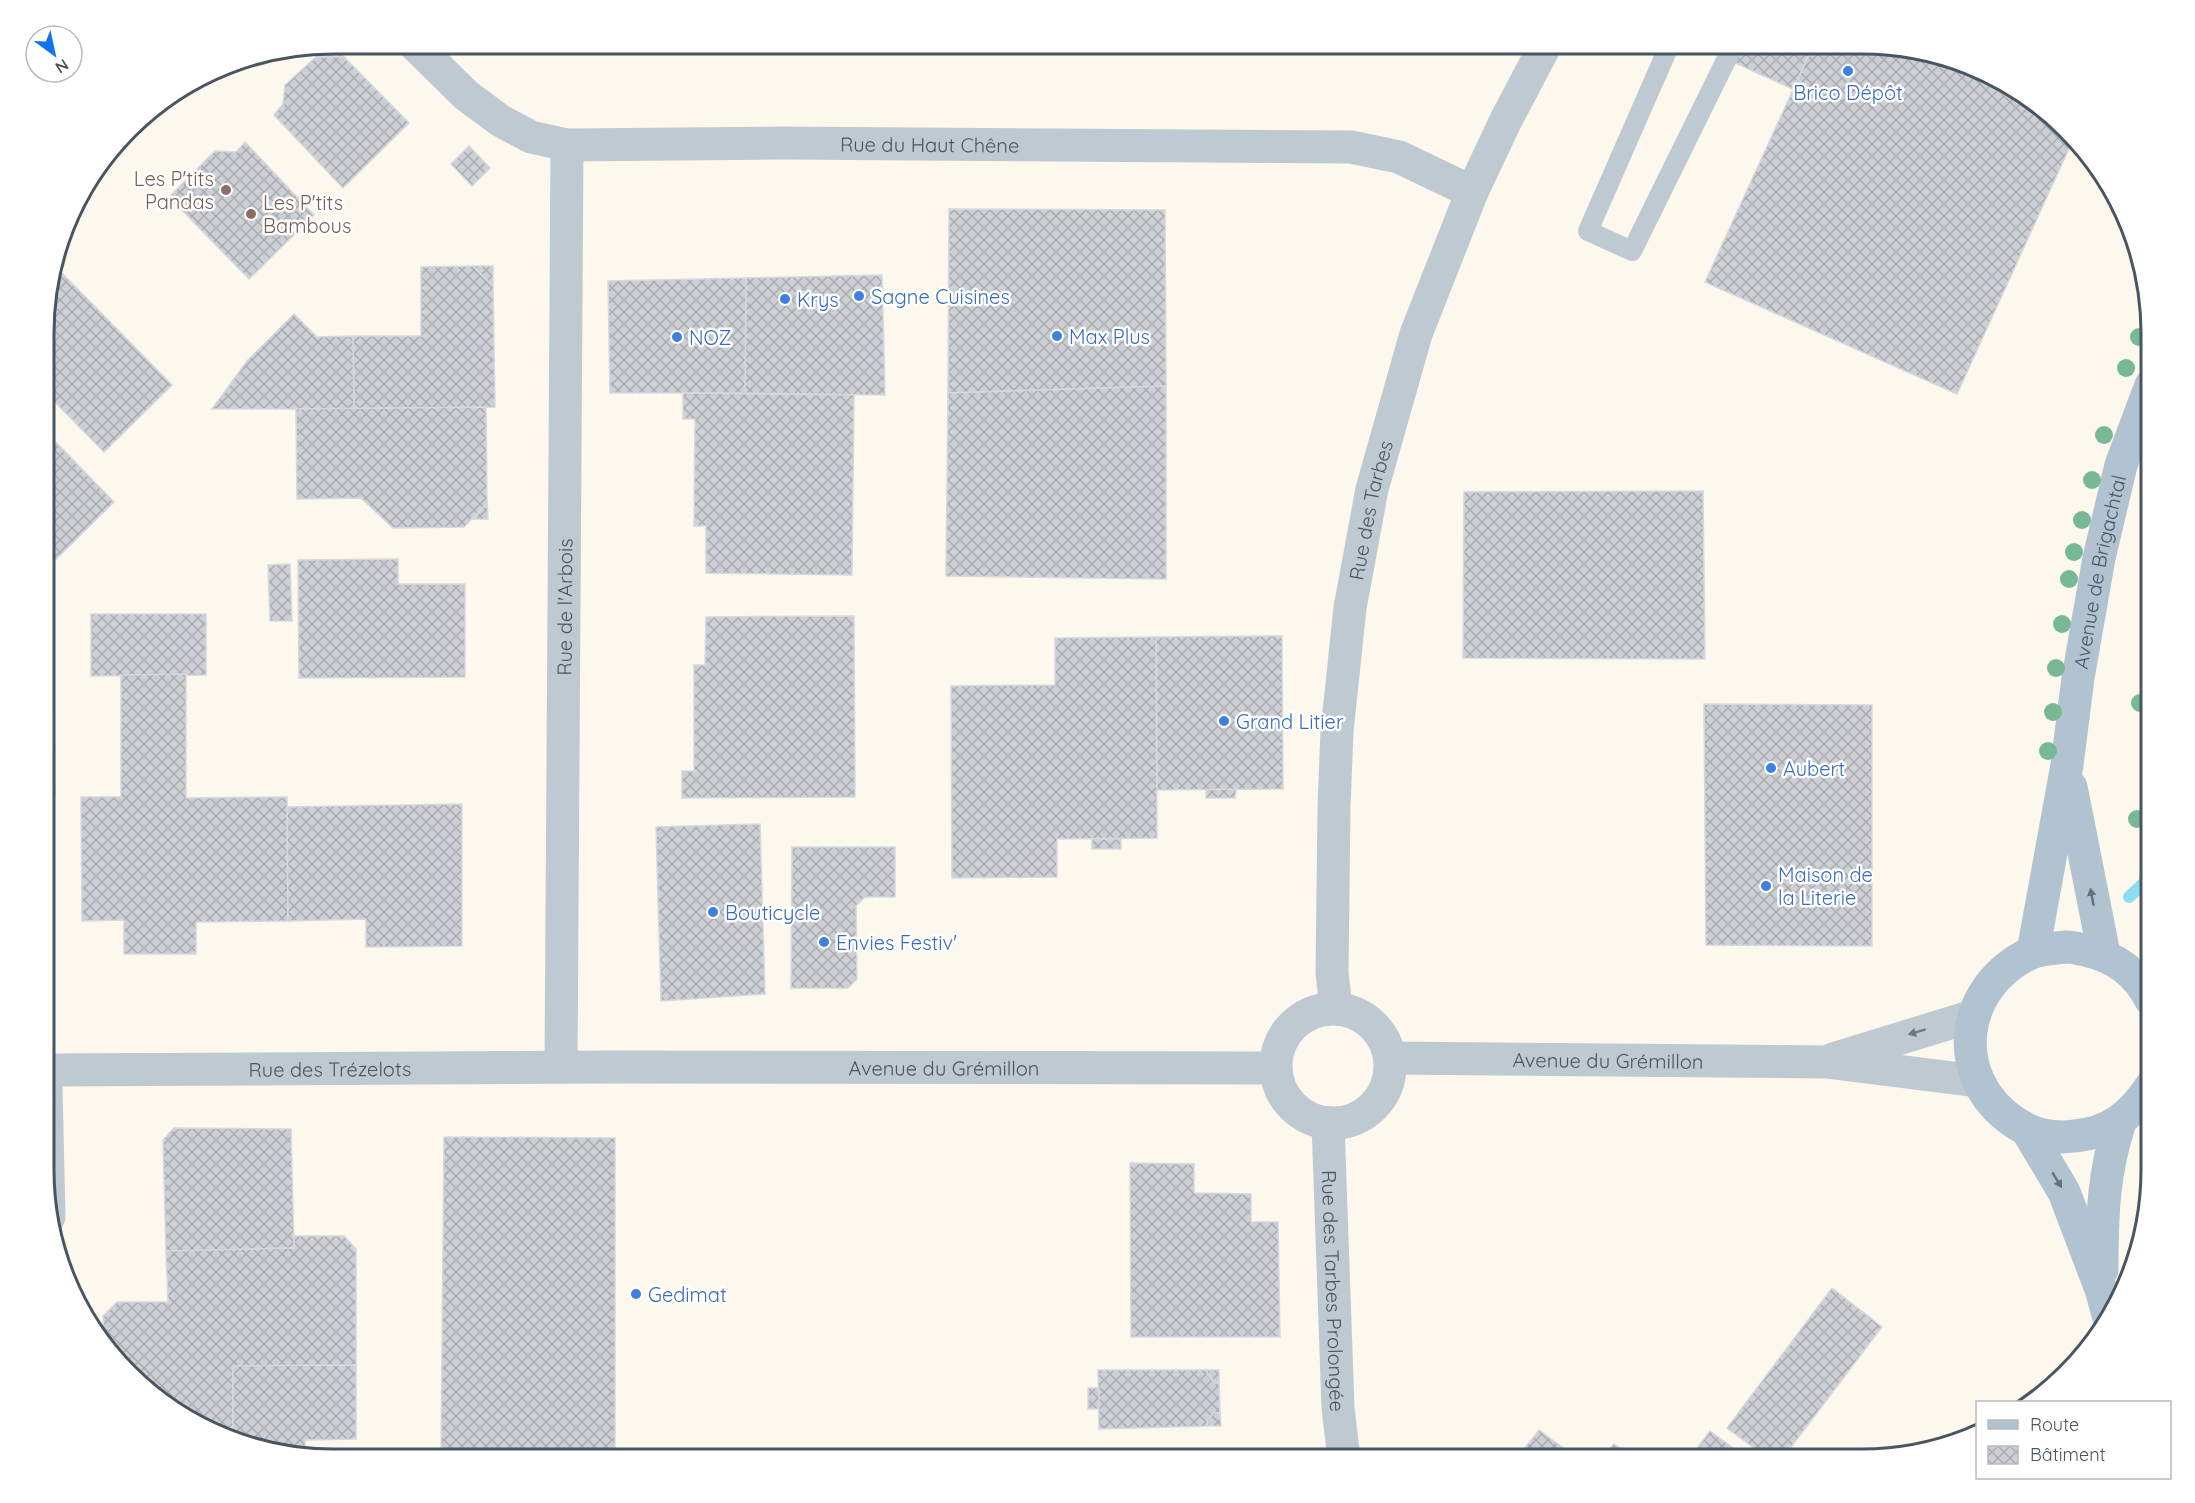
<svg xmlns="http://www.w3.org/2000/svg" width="2195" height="1503" font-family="Quicksand,sans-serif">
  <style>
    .commercial { fill: #fdf8ed }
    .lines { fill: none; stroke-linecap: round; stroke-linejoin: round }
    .stream { stroke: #8bddf1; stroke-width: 12 }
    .building { fill: url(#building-cross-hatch); stroke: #d6d8dd; stroke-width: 1.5 }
    .service { stroke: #bfc9d2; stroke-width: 20 }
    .minor { stroke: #bfc9d2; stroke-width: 33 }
    .primary { stroke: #b1c2d1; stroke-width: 33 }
    .tree { fill: #78b897 }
    .oneway { fill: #62717d }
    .oneway2 { fill: #6c7883 }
    .shop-dot { fill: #3f7fe0; stroke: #fff; stroke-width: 2 }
    .education-dot { fill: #8d6e63; stroke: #fff; stroke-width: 2 }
    .labels { text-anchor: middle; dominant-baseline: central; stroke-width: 5; stroke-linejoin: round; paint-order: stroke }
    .shop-label { font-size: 20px; fill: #366cbe; stroke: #fff; text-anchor: start }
    .street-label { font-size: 20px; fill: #485661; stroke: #fff }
    .education-label { font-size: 20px; fill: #785e54; stroke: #fff; text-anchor: end }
    .rim { fill: none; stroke: #485661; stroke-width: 3 }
  </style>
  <defs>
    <pattern id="building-cross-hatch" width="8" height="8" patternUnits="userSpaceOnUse" patternTransform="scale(1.5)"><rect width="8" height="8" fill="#cccfd4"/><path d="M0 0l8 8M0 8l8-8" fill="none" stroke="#a8abaf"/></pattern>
  </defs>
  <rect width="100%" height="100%" fill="#f4f2f2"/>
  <polygon class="commercial" points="333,44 1881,44 1955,59 2038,103 2113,189 2151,314 2151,1189 2136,1263 2092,1346 2023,1402 1978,1402 1977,1432 1862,1459 314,1459 240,1444 157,1400 82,1315 46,1207 46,296 74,205 142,116 223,65"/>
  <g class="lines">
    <polyline class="stream" points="2129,897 2145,882 2151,823"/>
  </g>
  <g class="building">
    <polygon points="329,44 331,44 344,57 316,57"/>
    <polygon points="1694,44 1814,44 1793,89"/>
    <polygon points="1694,44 1814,44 1793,89"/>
    <polygon points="1814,44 1881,44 1955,59 2038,103 2072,142 1957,394 1705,282"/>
    <polygon points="316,57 344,57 409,123 343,188 274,115 283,104 285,85"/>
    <polygon points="245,142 314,215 249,279 169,197 215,151 236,152"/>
    <polygon points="469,146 490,168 472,186 451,164"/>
    <polygon points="949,209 1165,210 1166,386 948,393"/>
    <polygon points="55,266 172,385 104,452 46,393 46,296"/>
    <polygon points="473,266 493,286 495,407 354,409 353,336 421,336 421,267"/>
    <polygon points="473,266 493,266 493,286"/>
    <polygon points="882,275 885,395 745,393 746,278"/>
    <polygon points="746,278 745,393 610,393 608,281"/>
    <polygon points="294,314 317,337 353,336 354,409 212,409 247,361"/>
    <polygon points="1166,386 1166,579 946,576 948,393"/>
    <polygon points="683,393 854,395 852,575 706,573 706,526 694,526 695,419 683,419"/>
    <polygon points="486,407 487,503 464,527 393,528 361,498 297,499 296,409"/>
    <polygon points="46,432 114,502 46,569"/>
    <polygon points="1703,491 1705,659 1463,658 1464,492"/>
    <polygon points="487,503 488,519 473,519"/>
    <polygon points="398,559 398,584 465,584 465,677 299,678 298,560"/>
    <polygon points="290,564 292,621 270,621 268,565"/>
    <polygon points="91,614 206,614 206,675 91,676"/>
    <polygon points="854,616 855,797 682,798 682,771 694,771 694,665 705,665 706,617"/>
    <polygon points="1282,636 1283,789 1157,790 1156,637"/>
    <polygon points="1156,637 1157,838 1057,839 1057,877 952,878 951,686 1055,685 1055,638"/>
    <polygon points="46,671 54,671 55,796 46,805"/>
    <polygon points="186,674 186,798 287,797 288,921 196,922 196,954 124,954 124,920 82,921 81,797 121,797 121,675"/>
    <polygon points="1704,704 1872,705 1872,946 1706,945"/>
    <polygon points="1221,789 1236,790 1235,798 1206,798 1206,790"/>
    <polygon points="462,804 462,946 366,947 366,919 288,921 287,807"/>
    <polygon points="760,824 765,994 661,1001 656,827"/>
    <rect x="1092" y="839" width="29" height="10"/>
    <polygon points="792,847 895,847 895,897 865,897 856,906 857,979 848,988 791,988"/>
    <polygon points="174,1128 291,1129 294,1248 166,1251 163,1140"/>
    <polygon points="444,1137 615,1138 615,1459 441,1459"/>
    <polygon points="1130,1163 1194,1164 1194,1193 1251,1194 1251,1222 1278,1222 1280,1337 1131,1337"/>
    <polygon points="294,1236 344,1236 356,1249 356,1365 233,1366 233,1428 209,1428 157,1400 104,1339 103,1316 117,1302 168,1302 166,1251 294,1248"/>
    <polygon points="1832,1288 1882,1327 1782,1459 1769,1459 1727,1428"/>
    <polygon points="356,1365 356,1439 305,1440 305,1457 240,1444 209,1428 233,1428 233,1366"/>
    <polygon points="1098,1370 1207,1370 1207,1374 1215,1383 1219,1382 1220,1413 1214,1413 1207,1421 1208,1426 1099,1429"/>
    <polygon points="1207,1370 1219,1370 1219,1382 1215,1383 1207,1374"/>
    <rect x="1088" y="1388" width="11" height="21"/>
    <polygon points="1214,1413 1220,1413 1221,1426 1208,1426 1207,1421"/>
    <polygon points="1539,1430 1578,1459 1516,1459"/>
    <polygon points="1710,1431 1744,1456 1748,1459 1689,1459"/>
    <polygon points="1614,1444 1630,1455 1635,1459 1616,1459 1606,1453"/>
  </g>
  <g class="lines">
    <polyline class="service" points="1670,44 1588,231 1632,251 1734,44"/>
    <g class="minor">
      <path id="s1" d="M414,44L467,96L501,121L531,137L567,145L781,143L1351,147L1399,157L1472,192"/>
      <path id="s2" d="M1336,1008L1332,973L1334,807L1337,731L1350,608L1372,489L1416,334L1472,192L1506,120L1546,44"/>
      <circle cx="1333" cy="1066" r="57"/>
      <path id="s3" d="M1390,1058L1826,1062L1977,1081"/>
      <polyline points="1833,1059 1973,1016"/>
      <path id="s4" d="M561,1067L567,145"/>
      <path id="s5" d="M46,1070L614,1067L1276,1068"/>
      <polyline points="46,1087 49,1217"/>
      <path id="s6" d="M1328,1123L1338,1408L1344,1459"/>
    </g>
    <g class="primary">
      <polyline points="2071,787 2104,954"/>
      <path id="s7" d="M2033,952L2067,765L2078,678L2099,558L2121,465L2151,385"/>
      <path d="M2151,1000C2137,972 2115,957 2085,950C2079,949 2073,947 2067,947C2056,948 2041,949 2031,953C1959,986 1948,1077 2014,1122C2032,1134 2053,1139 2074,1136C2110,1133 2132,1115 2151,1086"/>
      <polyline points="2027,1130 2064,1192 2102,1292 2108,1315"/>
      <path d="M2102,1270C2102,1217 2103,1173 2120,1122"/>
    </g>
  </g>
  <g class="tree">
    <circle cx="2139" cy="337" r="9"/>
    <circle cx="2126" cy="368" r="9"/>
    <circle cx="2104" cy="435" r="9"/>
    <circle cx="2092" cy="480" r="9"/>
    <circle cx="2082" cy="520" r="9"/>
    <circle cx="2074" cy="552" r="9"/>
    <circle cx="2069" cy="579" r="9"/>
    <circle cx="2062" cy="624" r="9"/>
    <circle cx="2056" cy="668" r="9"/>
    <circle cx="2140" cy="703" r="9"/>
    <circle cx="2053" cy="712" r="9"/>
    <circle cx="2048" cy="751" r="9"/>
    <circle cx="2137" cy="819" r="9"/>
  </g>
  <defs><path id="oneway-solid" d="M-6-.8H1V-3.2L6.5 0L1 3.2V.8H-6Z" transform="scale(1.5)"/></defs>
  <g class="oneway">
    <use href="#oneway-solid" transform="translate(2092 897) rotate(-101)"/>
    <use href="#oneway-solid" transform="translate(2057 1180) rotate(59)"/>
  </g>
  <use class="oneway2" href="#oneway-solid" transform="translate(1917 1032) rotate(163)"/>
  <g class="shop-dot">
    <circle cx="1848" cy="71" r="6"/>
    <circle cx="859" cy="296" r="6"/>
    <circle cx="785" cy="299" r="6"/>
    <circle cx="1057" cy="336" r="6"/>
    <circle cx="677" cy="337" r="6"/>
    <circle cx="1224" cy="721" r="6"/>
    <circle cx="1771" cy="768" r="6"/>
    <circle cx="1766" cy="886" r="6"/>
    <circle cx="713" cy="912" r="6"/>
    <circle cx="824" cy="942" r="6"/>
    <circle cx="636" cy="1294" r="6"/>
  </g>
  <g class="education-dot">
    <circle cx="226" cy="190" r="6"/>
    <circle cx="251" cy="214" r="6"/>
  </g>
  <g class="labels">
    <g class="shop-label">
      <text x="1848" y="92" text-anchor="middle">Brico Dépôt</text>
      <text x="871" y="296">Sagne Cuisines</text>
      <text x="797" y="299">Krys</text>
      <text x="1069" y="336">Max Plus</text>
      <text x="689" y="337">NOZ</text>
      <text x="1236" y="721">Grand Litier</text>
      <text x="1783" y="768">Aubert</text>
      <text x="1778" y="874">Maison de<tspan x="1778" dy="23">la Literie</tspan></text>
      <text x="725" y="912">Bouticycle</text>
      <text x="836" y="942">Envies Festiv'</text>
      <text x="648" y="1294">Gedimat</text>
    </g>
    <g class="street-label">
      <text stroke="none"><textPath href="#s1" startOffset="550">Rue du Haut Chêne</textPath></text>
      <text stroke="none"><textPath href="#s2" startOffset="501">Rue des Tarbes</textPath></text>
      <text stroke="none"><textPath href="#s7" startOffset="386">Avenue de Brigachtal</textPath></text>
      <text stroke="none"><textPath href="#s4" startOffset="460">Rue de l'Arbois</textPath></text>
      <text stroke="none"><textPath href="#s3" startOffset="218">Avenue du Grémillon</textPath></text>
      <text stroke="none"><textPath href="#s5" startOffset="898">Avenue du Grémillon</textPath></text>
      <text stroke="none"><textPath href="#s5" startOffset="284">Rue des Trézelots</textPath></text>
      <text stroke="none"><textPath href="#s6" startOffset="168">Rue des Tarbes Prolongée</textPath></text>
    </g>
    <g class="education-label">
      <text x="214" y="178">Les P'tits<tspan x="214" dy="23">Pandas</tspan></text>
      <text x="263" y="202" text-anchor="start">Les P'tits<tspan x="263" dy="23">Bambous</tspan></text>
    </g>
  </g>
  <path d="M0 0H2195V1503H0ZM333 54H1862A279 279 0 0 1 2141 333V1170A279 279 0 0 1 1862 1449H333A279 279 0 0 1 54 1170V333A279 279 0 0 1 333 54Z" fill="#fff" fill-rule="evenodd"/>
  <path class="rim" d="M333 54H1862A279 279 0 0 1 2141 333V1170A279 279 0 0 1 1862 1449H333A279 279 0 0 1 54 1170V333A279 279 0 0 1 333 54Z"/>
  <rect x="1976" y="1401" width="195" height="78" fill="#ffffff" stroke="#b6bbc0" stroke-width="1.5"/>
  <rect x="1988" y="1420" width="30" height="9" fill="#b1c2d1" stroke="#b6bbc0" stroke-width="1.5"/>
  <text x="2030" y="1431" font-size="18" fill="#485661">Route</text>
  <rect x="1988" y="1446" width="30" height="18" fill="url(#building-cross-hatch)" stroke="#b6bbc0" stroke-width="1.5"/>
  <text x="2030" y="1461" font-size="18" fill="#485661">Bâtiment</text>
  <g transform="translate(54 54) rotate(147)"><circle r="28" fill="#ffffff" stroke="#b6bbc0" stroke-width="1.5"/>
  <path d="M0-4.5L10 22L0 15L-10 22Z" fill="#1174ef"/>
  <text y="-9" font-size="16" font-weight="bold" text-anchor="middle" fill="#485661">N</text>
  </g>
</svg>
